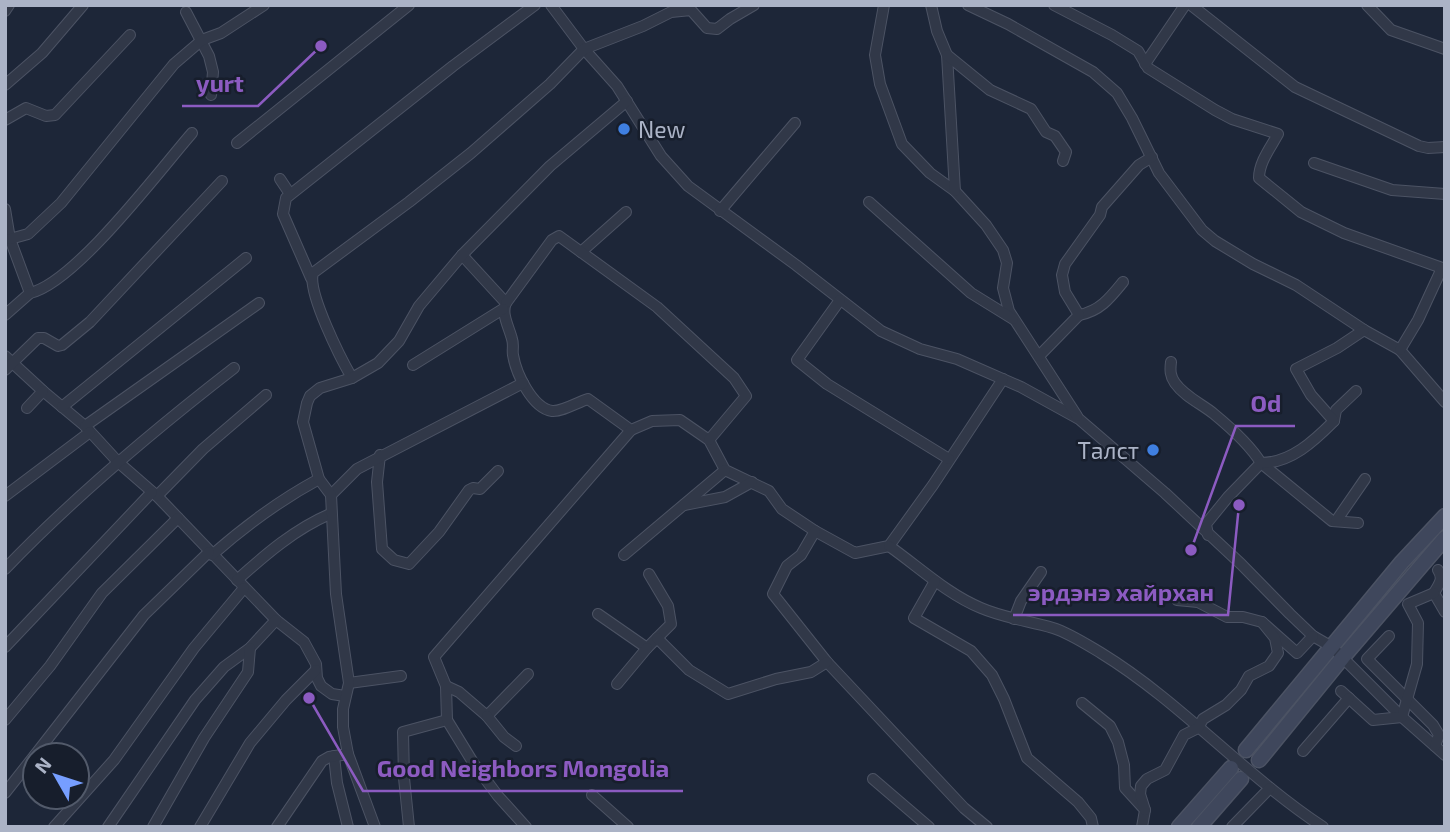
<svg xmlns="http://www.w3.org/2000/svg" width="1450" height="832" font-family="'Exo 2',sans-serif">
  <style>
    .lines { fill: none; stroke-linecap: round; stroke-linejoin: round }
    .minor-casing { stroke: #4c5364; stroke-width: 12 }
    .secondary-casing { stroke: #4c5364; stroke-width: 17 }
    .minor { stroke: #313848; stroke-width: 10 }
    .secondary { stroke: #3f475c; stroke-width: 14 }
    .shop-dot { fill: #3f7fe0; stroke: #171e2c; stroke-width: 2.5 }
    .labels { text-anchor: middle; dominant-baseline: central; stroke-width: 5; stroke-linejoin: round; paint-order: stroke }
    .poi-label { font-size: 23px; fill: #abb3c6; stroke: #171e2c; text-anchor: start }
    .leader { fill: none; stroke: #8c5bc1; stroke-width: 2.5 }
    .callout-dot { fill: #8c5bc1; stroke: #171e2c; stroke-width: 2.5 }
    .callout-label { font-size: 24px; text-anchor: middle; font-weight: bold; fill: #8c5bc1; stroke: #171e2c; stroke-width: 5; stroke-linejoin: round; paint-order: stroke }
  </style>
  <rect width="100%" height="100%" fill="#1d2638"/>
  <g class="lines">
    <defs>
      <g id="minor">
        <polyline points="551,5 584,49 617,86 661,156 688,186 796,265 881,331 920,349 957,359 1021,387 1079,419 1165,493 1241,564 1290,614 1313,636 1332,647 1402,717 1445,755"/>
        <polyline points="884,5 875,55 880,84 902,144 930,173 955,191 986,225 1003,250 1007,263 1003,288 1009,311 1077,416"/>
        <polyline points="931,5 937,31 947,55 955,191"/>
        <polyline points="968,5 1008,24 1093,72 1117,93 1132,118 1159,173 1202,230 1215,241 1253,264 1296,285 1364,330 1400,350 1445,402"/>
        <path d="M1054,5L1112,35L1138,51L1148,68L1215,110L1232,119L1278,134C1271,147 1259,162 1259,178L1301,212L1344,233L1445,269"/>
        <polyline points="1191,5 1295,87 1419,146 1428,148 1445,147"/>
        <polyline points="1367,5 1391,30 1445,49"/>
        <polyline points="5,11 9,5"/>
        <polyline points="186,12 209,56 213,72 211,95"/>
        <polyline points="947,55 990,90 1031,109 1046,132 1055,136 1066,152 1063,161"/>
        <polyline points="1145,64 1185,5"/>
        <polyline points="5,85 42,53 83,5"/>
        <polyline points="5,120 26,108 46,116 55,115 130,35"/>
        <polyline points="237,143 409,5"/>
        <polyline points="1314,163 1392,190 1445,194"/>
        <polyline points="280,179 290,194"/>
        <polyline points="869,202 971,293 1013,319"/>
        <path d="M5,209L10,239L30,293C75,283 159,171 192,133"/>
        <polyline points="720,211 795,123"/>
        <polyline points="10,239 28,234 61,203 174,64 202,40 221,33 264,5"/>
        <polyline points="581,252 626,212"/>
        <path d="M462,255L506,303C501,314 509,327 512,339C514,345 512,350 513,355C516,373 532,408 552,411C562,412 578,402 588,399L631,430L652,421L680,420L709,440L725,470L769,491L782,509L815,531L855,553L889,546L933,485L1003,379"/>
        <polyline points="311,278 283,214 286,198 453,66 535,5"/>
        <polyline points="840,300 797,360 827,384 949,459"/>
        <polyline points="506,303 552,240 559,236 657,307 734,378 746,396 709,440"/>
        <polyline points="5,315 30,293"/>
        <path d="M1079,315C1100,311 1110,298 1123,282"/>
        <polyline points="1400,350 1418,320 1442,268"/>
        <polyline points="5,356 43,391 85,426 118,462 157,496 276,620 304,642 316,664 317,678 321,686 332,694 345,696"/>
        <polyline points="1039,356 1079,315 1065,292 1062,275 1065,264 1100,215 1102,207 1139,165 1152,157"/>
        <path d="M1171,362C1170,370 1170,376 1175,383C1185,397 1202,404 1214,414C1231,428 1250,445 1261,463L1332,521L1358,523"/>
        <polyline points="413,365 503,309"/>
        <polyline points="5,370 38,338 44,338 58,346 62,345 90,322 222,181"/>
        <path d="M352,378C341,359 307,292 313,273L409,202L471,153L550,84L584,49L643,26L671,12L691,10L707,28L717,29L730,19L754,5"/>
        <polyline points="62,407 246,258"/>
        <polyline points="27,408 43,391"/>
        <polyline points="1334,421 1336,410 1356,391"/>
        <polyline points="85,426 259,303"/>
        <polyline points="380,455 377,482 382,549 394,560 409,564 439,532 469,490 473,488 480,489 498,471"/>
        <polyline points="331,495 357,469 523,383"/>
        <polyline points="5,496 90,432"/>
        <polyline points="157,496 203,449 266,395"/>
        <polyline points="684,505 725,497 752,482"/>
        <polyline points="1336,521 1365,479"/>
        <polyline points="815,531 801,555 787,566 773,594 827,662 964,808 987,827"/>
        <path d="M1208,535L1206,524L1228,497L1261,463C1291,463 1314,441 1334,421L1311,395L1296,369L1337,348L1364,330"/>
        <path d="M889,546C919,567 947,594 981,608C1004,618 1029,621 1053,628C1069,633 1086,644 1101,653C1181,702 1244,775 1323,827"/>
        <path d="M212,555C245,526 280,500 319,479"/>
        <polyline points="624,555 725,470"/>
        <path d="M5,569C76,495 154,430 234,368"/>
        <path d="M1438,570C1444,579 1439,584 1434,593L1445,612"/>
        <path d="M237,580C266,554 295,529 330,514"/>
        <polyline points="935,581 914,618 971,651 992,675 1004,699 1027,758 1078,802 1091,818 1093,827"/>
        <polyline points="1177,600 1198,602 1227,617 1243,617 1262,622 1297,653 1313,636"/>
        <polyline points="598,614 647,648 671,624 668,606 649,574"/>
        <polyline points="1014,619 1021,601 1041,572"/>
        <polyline points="1389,636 1367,659 1433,725 1439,735 1435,746"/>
        <polyline points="657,638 689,670 728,694 776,679 811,672 827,662"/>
        <polyline points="5,647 152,492"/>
        <polyline points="349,683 401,676"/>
        <polyline points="617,684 647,648"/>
        <polyline points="446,686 459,692 487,716 528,674"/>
        <polyline points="1341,691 1373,720 1402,717 1417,664 1418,623 1408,604 1434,593"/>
        <polyline points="1082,703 1110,726 1118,742 1124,765 1125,788 1145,810 1142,827"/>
        <polyline points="487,716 504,737 516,746"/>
        <polyline points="5,720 50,666 102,593 178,518"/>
        <polyline points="1303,751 1349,698"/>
        <polyline points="348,754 343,727 343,709 349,683 336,594 331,495 319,479 303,422 307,403 310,396 320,388 352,378 378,363 399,341 419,306 462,255 550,166 627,101"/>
        <polyline points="35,755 144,615 209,552"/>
        <polyline points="334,756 337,783 348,827"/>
        <polyline points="873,779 929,827"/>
        <polyline points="5,793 35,755"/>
        <polyline points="592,795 628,827"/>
        <polyline points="1145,810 1140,794 1141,786 1147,779 1165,770 1184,735 1198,728 1203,719 1226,705 1241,690 1249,676 1269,666 1278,653 1275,638 1262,622"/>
        <polyline points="54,827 114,760 194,648 244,588"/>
        <polyline points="108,827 195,700 224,667 250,648 276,620"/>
        <polyline points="153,827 204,738 248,672 250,648"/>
        <polyline points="200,827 250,743 286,700 316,670"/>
        <polyline points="277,827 322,761 329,757 348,754 375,827"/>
        <polyline points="409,827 404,778 403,732 447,720"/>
        <polyline points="526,827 498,796 474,764 447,720 446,686 434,657 631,430"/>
        <polyline points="1232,827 1270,788"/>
      </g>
      <g id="secondary">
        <polyline points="1246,750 1402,562 1445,516"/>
        <polyline points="1259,760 1343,657 1445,538"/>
        <polyline points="1179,827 1231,768"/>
        <polyline points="1199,827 1241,779"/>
      </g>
    </defs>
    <use href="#minor" class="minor-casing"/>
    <use href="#secondary" class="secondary-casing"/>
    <use href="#minor" class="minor"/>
    <use href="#secondary" class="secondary"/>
  </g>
  <g class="shop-dot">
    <circle cx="624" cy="129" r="7"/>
    <circle cx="1153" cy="450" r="7"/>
  </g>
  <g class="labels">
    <g class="poi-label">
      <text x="638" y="129">New</text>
      <text x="1139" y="450" text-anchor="end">Талст</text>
    </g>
  </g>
  <path class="leader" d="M321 46L258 106H182M1191 550L1236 426H1295M1239 505L1228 615H1013M309 698L363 791H683"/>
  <g class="callout-dot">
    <circle cx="321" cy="46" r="7"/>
    <circle cx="1191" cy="550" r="7"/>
    <circle cx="1239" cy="505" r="7"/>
    <circle cx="309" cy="698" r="7"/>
  </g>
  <g class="callout-label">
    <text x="220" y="92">yurt</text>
    <text x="1266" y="412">Od</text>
    <text x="1121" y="601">эрдэнэ хайрхан</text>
    <text x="523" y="777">Good Neighbors Mongolia</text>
  </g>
  <rect width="1450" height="832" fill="none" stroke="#abb3c6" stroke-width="14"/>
  <g transform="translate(56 776) rotate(309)"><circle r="33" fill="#171e2c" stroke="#525a6a" stroke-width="2"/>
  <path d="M0-5L12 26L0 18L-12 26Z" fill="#769eff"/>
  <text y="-10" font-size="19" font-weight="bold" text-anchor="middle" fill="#abb3c6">N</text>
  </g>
</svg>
